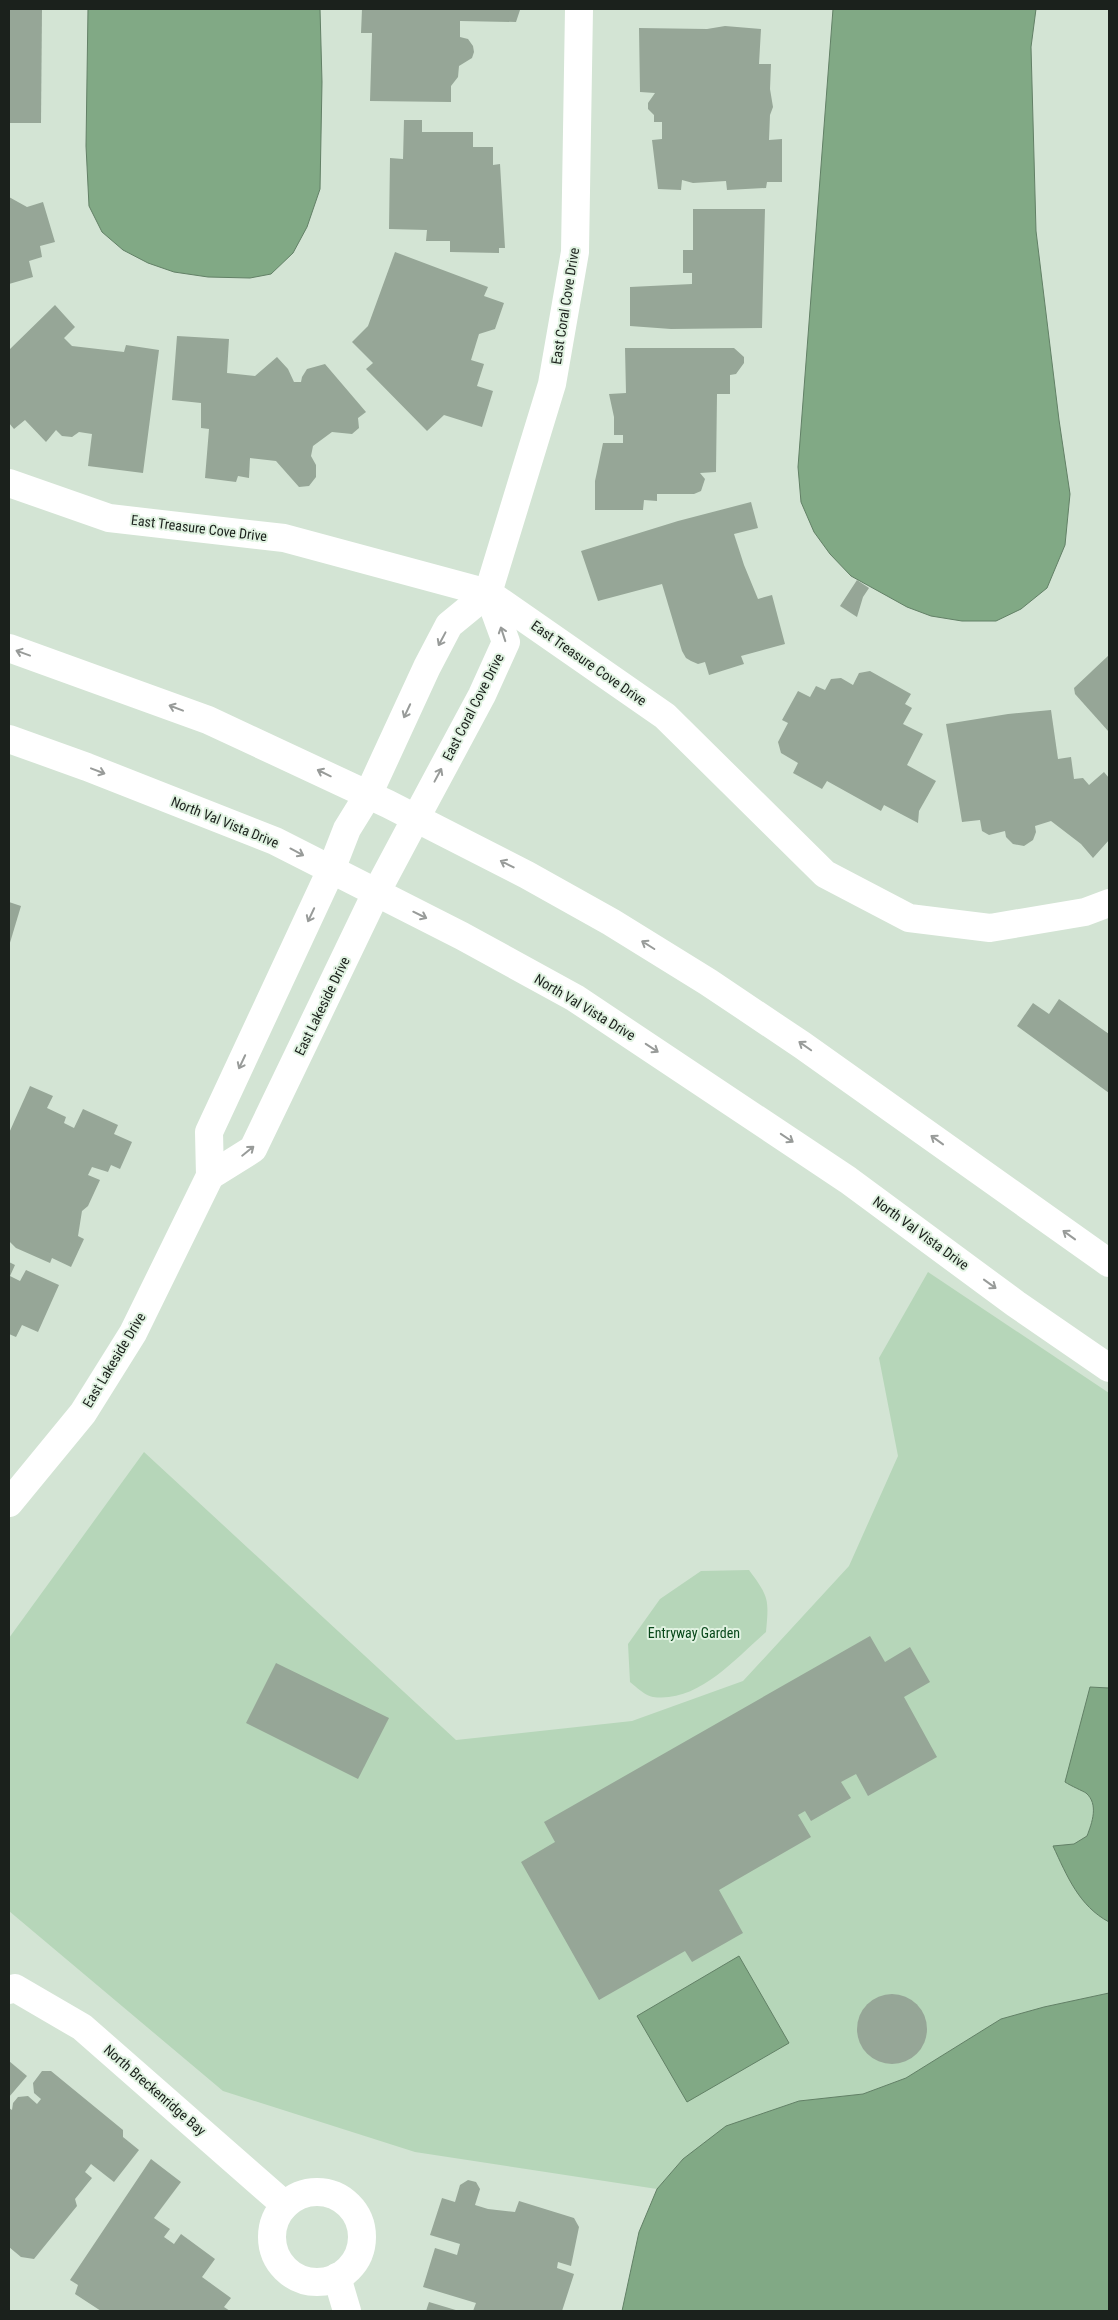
<svg xmlns="http://www.w3.org/2000/svg" width="1118" height="2320" font-family="'Roboto Condensed',sans-serif">
  <style>
    .green { fill: #b6d6b9 }
    .water { fill: #81a985; stroke: #628066 }
    .building { fill: #96a697 }
    .lines { fill: none; stroke-linecap: round; stroke-linejoin: round }
    .street { stroke: #fff; stroke-width: 28 }
    .secondary { stroke: #fff; stroke-width: 28 }
    .oneway { stroke: #989b99 }
    .labels { text-anchor: middle; dominant-baseline: central; stroke-width: 4; stroke-linejoin: round; paint-order: stroke }
    .street-label { font-size: 14px; fill: #1b211c; stroke: #e0f2e1 }
    .park-label { font-size: 14px; fill: #08481a; stroke: #e0f2e1 }
  </style>
  <rect width="100%" height="100%" fill="#d3e4d4"/>
  <g class="green">
    <polygon points="928,1272 1109,1393 1109,1993 1044,2007 1001,2019 906,2078 863,2094 799,2101 683,2159 657,2189 415,2152 223,2091 9,1911 9,1638 144,1452 456,1740 632,1721 743,1681 849,1566 898,1456 879,1358"/>
    <path d="M749,1570C769,1597 769,1599 766,1632C735,1659 698,1703 653,1697C646,1696 636,1687 630,1682L628,1644L660,1599L701,1571Z"/>
  </g>
  <g class="water">
    <polygon points="88,9 320,9 322,82 320,189 307,227 293,253 271,274 250,278 208,277 174,272 148,263 123,250 102,232 89,206 86,146"/>
    <polygon points="833,9 1036,9 1031,47 1036,231 1059,420 1070,494 1065,545 1047,588 1021,609 996,621 962,621 931,616 907,607 851,576 830,554 814,532 801,502 798,467"/>
    <path d="M1090,1687L1109,1688V1922C1079,1906 1067,1876 1053,1846L1074,1844L1087,1836C1092,1823 1099,1804 1086,1793C1083,1791 1071,1786 1065,1782Z"/>
    <polygon points="739,1956 789,2043 687,2102 637,2016"/>
    <polygon points="1109,1993 1109,2311 622,2311 639,2232 657,2189 683,2159 726,2126 799,2101 863,2094 906,2078 1001,2019 1044,2007"/>
  </g>
  <g class="building">
    <polygon points="9,9 42,9 41,123 9,123"/>
    <polygon points="362,9 520,9 520,10 516,22 460,21 460,37 468,39 473,46 474,52 472,58 459,66 458,77 451,86 451,102 370,101 372,33 361,33"/>
    <polygon points="725,26 761,29 759,64 771,64 770,89 773,107 770,115 769,140 782,139 782,182 767,182 766,188 727,190 726,181 693,183 682,180 681,190 658,189 652,140 662,139 662,122 654,122 654,115 648,109 648,103 655,93 640,92 639,28 707,29"/>
    <polygon points="404,120 422,120 422,132 473,132 473,147 493,147 493,165 500,164 505,248 499,248 499,253 450,252 450,241 426,241 427,230 389,229 390,158 403,159"/>
    <polygon points="9,197 27,207 43,202 55,242 40,246 42,257 29,261 33,277 9,284"/>
    <polygon points="693,209 765,209 762,328 671,329 630,326 630,287 692,284 692,273 683,273 683,250 693,250"/>
    <polygon points="395,252 488,287 484,296 504,303 495,329 479,334 471,360 484,364 477,386 493,391 482,427 444,415 427,431 366,369 373,363 352,342 368,326"/>
    <polygon points="55,305 75,327 64,338 72,346 124,352 126,345 159,350 143,473 88,466 92,434 79,432 72,437 62,436 56,430 46,442 25,420 14,429 9,423 9,350"/>
    <polygon points="177,336 229,339 227,373 255,376 277,357 288,369 294,382 301,382 302,377 307,369 325,364 366,412 358,418 359,428 352,434 332,432 313,446 311,456 316,465 316,477 309,486 299,487 276,461 250,458 249,478 238,476 236,482 205,478 209,429 201,428 201,403 172,400"/>
    <polygon points="625,348 734,348 744,357 744,363 736,374 730,375 730,394 717,394 716,472 700,473 705,479 701,491 694,494 657,494 657,501 644,500 643,510 595,510 595,481 603,443 623,443 623,435 614,435 614,417 609,394 626,393"/>
    <polygon points="751,502 758,528 734,534 744,565 758,599 772,595 785,644 741,656 744,664 709,675 705,662 698,664 691,661 686,658 682,651 662,584 598,601 581,551 678,521"/>
    <polygon points="857,580 869,588 863,597 857,617 840,606"/>
    <polygon points="1109,655 1109,732 1075,694 1074,688"/>
    <polygon points="870,671 911,694 905,704 912,708 903,724 923,734 907,765 936,781 919,811 918,823 884,805 881,811 827,781 822,789 793,773 798,763 781,753 778,742 788,723 782,720 798,691 810,697 816,686 825,690 831,679 841,678 853,685 859,673"/>
    <polygon points="1051,710 1058,759 1071,757 1074,779 1083,778 1089,785 1104,772 1109,778 1109,840 1093,858 1081,844 1051,821 1035,826 1036,832 1033,840 1024,846 1013,844 1006,837 1005,831 989,835 982,831 980,820 962,822 946,724 1008,714"/>
    <polygon points="9,902 21,906 9,946"/>
    <polygon points="1059,999 1109,1034 1109,1093 1017,1026 1033,1003 1049,1014"/>
    <polygon points="30,1086 53,1096 47,1108 66,1117 64,1123 74,1128 83,1109 118,1125 114,1134 132,1142 120,1169 111,1165 108,1172 92,1167 88,1175 100,1180 88,1206 82,1211 78,1236 84,1239 71,1267 52,1258 50,1263 16,1248 9,1241 9,1133"/>
    <polygon points="9,1262 15,1265 10,1276 20,1281 26,1270 59,1285 38,1332 22,1325 16,1337 9,1334"/>
    <polygon points="870,1636 885,1662 910,1647 930,1682 904,1697 937,1757 868,1796 856,1774 841,1782 851,1798 811,1821 805,1811 798,1815 811,1837 719,1890 743,1933 692,1962 685,1951 599,2000 521,1862 555,1842 544,1822"/>
    <polygon points="276,1663 389,1718 358,1779 246,1723"/>
    <circle cx="892" cy="2029" r="35"/>
    <polygon points="9,2061 27,2076 9,2097"/>
    <polygon points="42,2071 51,2071 123,2130 123,2137 139,2150 114,2182 91,2164 85,2172 92,2178 75,2199 77,2206 34,2259 21,2257 9,2247 9,2108 12,2110 13,2103 18,2097 28,2096 37,2104 41,2099 34,2093 33,2083"/>
    <polygon points="151,2159 181,2182 154,2218 170,2229 164,2237 174,2244 181,2234 215,2259 202,2277 231,2298 224,2307 230,2311 101,2311 75,2294 78,2285 70,2280"/>
    <polygon points="468,2180 476,2182 480,2189 475,2205 488,2209 515,2212 519,2201 574,2218 579,2227 571,2266 558,2262 557,2268 574,2274 562,2311 473,2311 476,2303 423,2287 435,2248 457,2255 460,2244 430,2235 442,2198 455,2202 460,2185"/>
    <polygon points="429,2302 459,2311 426,2311"/>
  </g>
  <g class="lines">
    <g class="street">
      <polyline points="9,483 109,518 284,538 488,593 665,716 825,874 909,918 990,928 1085,912 1109,903"/>
      <polyline points="368,795 427,667 449,625 488,593 552,384 575,252 579,9"/>
      <polyline points="416,818 482,695 506,642 488,593"/>
      <polyline points="9,1990 15,1988 82,2027 285,2205"/>
      <circle cx="317" cy="2237" r="45"/>
      <polyline points="337,2277 347,2311"/>
    </g>
    <g class="secondary">
      <polyline points="9,648 208,720 388,804 527,875 611,922 708,982 802,1045 1109,1263"/>
      <polyline points="9,739 87,767 275,841 462,936 575,998 848,1180 1016,1304 1109,1368"/>
      <polyline points="210,1176 253,1149 376,893 416,818"/>
      <polyline points="9,1503 83,1413 133,1333 210,1176 209,1132 331,870 347,829 368,795"/>
    </g>
  </g>
  <defs><path id="oneway-shaft" d="M-6 0H5M1.5-3L5.5 0L1.5 3" fill="none" stroke-width="1.6" stroke-linecap="round" stroke-linejoin="round" transform="scale(1.25)"/></defs>
  <g class="oneway">
    <use href="#oneway-shaft" transform="translate(503 634) rotate(-108)"/>
    <use href="#oneway-shaft" transform="translate(442 639) rotate(118)"/>
    <use href="#oneway-shaft" transform="translate(23 653) rotate(-160)"/>
    <use href="#oneway-shaft" transform="translate(176 708) rotate(-159)"/>
    <use href="#oneway-shaft" transform="translate(407 711) rotate(115)"/>
    <use href="#oneway-shaft" transform="translate(98 771) rotate(21)"/>
    <use href="#oneway-shaft" transform="translate(324 773) rotate(-154)"/>
    <use href="#oneway-shaft" transform="translate(438 775) rotate(-62)"/>
    <use href="#oneway-shaft" transform="translate(297 852) rotate(28)"/>
    <use href="#oneway-shaft" transform="translate(507 864) rotate(-153)"/>
    <use href="#oneway-shaft" transform="translate(311 915) rotate(115)"/>
    <use href="#oneway-shaft" transform="translate(420 915) rotate(26)"/>
    <use href="#oneway-shaft" transform="translate(648 945) rotate(-148)"/>
    <use href="#oneway-shaft" transform="translate(805 1046) rotate(-145)"/>
    <use href="#oneway-shaft" transform="translate(652 1048) rotate(33)"/>
    <use href="#oneway-shaft" transform="translate(242 1062) rotate(115)"/>
    <use href="#oneway-shaft" transform="translate(787 1138) rotate(34)"/>
    <use href="#oneway-shaft" transform="translate(937 1140) rotate(-144)"/>
    <use href="#oneway-shaft" transform="translate(248 1151) rotate(-39)"/>
    <use href="#oneway-shaft" transform="translate(1069 1235) rotate(-144)"/>
    <use href="#oneway-shaft" transform="translate(990 1284) rotate(36)"/>
  </g>
  <g class="labels">
    <g class="street-label">
      <text transform="translate(565 306) rotate(-81)">East Coral Cove Drive</text>
      <text transform="translate(199 528) rotate(7)">East Treasure Cove Drive</text>
      <text transform="translate(589 663) rotate(35)">East Treasure Cove Drive</text>
      <text transform="translate(473 707) rotate(-63)">East Coral Cove Drive</text>
      <text transform="translate(225 822) rotate(22)">North Val Vista Drive</text>
      <text transform="translate(322 1006) rotate(-64)">East Lakeside Drive</text>
      <text transform="translate(585 1007) rotate(31)">North Val Vista Drive</text>
      <text transform="translate(921 1233) rotate(36)">North Val Vista Drive</text>
      <text transform="translate(114 1360) rotate(-59)">East Lakeside Drive</text>
      <text transform="translate(155 2090) rotate(41)">North Breckenridge Bay</text>
    </g>
    <g class="park-label">
      <text x="694" y="1633">Entryway Garden</text>
    </g>
  </g>
  <rect width="1118" height="2320" fill="none" stroke="#1b211c" stroke-width="20"/>
</svg>
